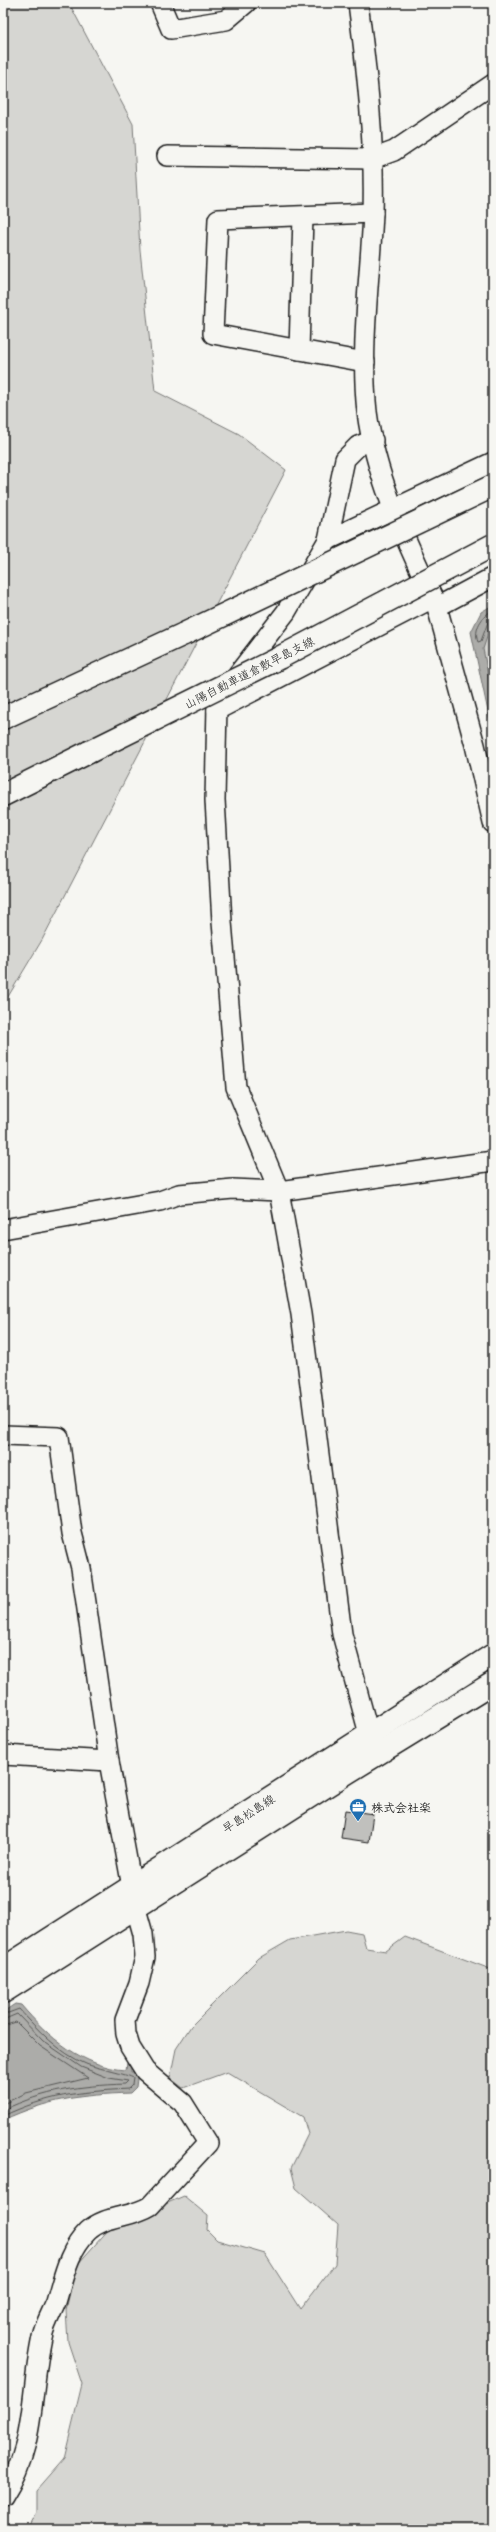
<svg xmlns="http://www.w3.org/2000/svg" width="496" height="2532" font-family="Mali,'Klee One',sans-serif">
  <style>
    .green { fill: #d6d6d2; stroke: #797977 }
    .water { fill: #acaca9; stroke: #727271 }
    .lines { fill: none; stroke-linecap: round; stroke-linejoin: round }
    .shore { stroke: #565654; stroke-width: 1 }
    .building { fill: #c0c0bd; stroke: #1c1c1c }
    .minor-casing { stroke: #1c1c1c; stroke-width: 22 }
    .major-casing { stroke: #1c1c1c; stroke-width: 25 }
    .highway-casing { stroke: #1c1c1c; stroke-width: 25 }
    .minor { stroke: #f6f6f2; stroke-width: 19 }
    .major { stroke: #f6f6f2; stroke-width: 22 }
    .highway { stroke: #f6f6f2; stroke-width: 22 }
    .highway-bridge-casing { stroke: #1c1c1c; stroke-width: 25; stroke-linecap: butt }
    .highway-bridge { stroke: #f6f6f2; stroke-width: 22 }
    .labels { text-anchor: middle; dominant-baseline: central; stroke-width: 3; stroke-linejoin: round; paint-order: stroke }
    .street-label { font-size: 12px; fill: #1c1c1c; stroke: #f6f6f2 }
    .poi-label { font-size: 12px; font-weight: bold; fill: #1c1c1c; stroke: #f6f6f2; text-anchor: start }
  </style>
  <rect width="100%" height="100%" fill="#f6f6f2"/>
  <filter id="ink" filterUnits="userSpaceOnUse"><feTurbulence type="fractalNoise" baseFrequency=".025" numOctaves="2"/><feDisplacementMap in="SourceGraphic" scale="8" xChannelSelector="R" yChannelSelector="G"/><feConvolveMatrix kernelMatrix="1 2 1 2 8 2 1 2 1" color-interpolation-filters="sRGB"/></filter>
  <g filter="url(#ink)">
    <g class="green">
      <polygon points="3,3 69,3 133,124 140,250 155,391 239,434 286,470 42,940 3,1005"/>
      <polygon points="493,619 493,698 482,649"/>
      <polygon points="346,1930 362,1933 366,1948 386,1951 405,1937 493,1970 493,2529 27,2529 36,2512 36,2491 64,2459 82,2384 68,2342 66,2310 76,2266 111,2227 184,2196 208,2216 207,2230 217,2240 265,2254 300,2309 335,2264 338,2225 296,2188 291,2168 308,2134 303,2117 227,2072 183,2088 170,2078 176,2049 191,2026 259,1958 290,1940"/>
    </g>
    <g class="water">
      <polygon points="493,605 493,619 483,649 493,698 493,735 471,632 481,612"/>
      <path d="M15,2004L21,2005C48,2037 83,2067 126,2070L127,2062L131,2063V2072L138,2071L136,2087L130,2093C80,2095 49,2099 3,2120V2012Z"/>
    </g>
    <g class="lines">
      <g class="shore">
        <path d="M493,610C482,616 473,629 478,642L481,641L488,622L493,620"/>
        <path d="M3,2015L19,2009C38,2030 59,2053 86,2064C96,2068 130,2075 133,2078L132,2085L128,2089C78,2092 48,2095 3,2116"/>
        <path d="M3,2020L17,2014L43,2041L81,2067L109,2078L128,2081L125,2084C79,2086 46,2090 3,2110"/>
        <polyline points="3,2026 16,2022 40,2046 88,2078 26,2093 3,2104"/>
      </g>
    </g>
    <polygon class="building" points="345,1810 373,1814 369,1842 341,1838"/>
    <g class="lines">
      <defs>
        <g id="minor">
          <polyline points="160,3 171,29 226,20 246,3"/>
          <path d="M358,3C367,72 375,143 373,213C370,279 360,346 367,412C376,481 408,544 437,607"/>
          <polyline points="167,156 372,159 394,151 493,84"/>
          <polyline points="299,350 303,217"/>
          <polyline points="365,362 213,334 218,219 373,213"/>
          <polyline points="328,540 345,459 358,446 373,440"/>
          <polyline points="493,577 437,607 475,745 493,823"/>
          <polyline points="217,710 433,598"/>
          <polyline points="3,1229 160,1201 179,1194 233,1189 279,1191 493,1161"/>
          <path d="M3,1435L59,1437L72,1533L81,1568L109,1761L136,1909L143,1934L145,1957L139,1983L125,2020L126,2034L130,2047L145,2071L183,2103L208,2143L150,2206C131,2218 105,2215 88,2231C68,2251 64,2276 56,2302C52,2312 46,2322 43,2333C29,2392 38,2442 3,2497"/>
          <polyline points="369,1734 342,1634 301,1314 279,1191 236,1087 222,922 215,800 217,705 224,692 286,612 328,540 493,462"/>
          <polyline points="3,1755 109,1761"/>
        </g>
        <g id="major">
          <polyline points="3,1969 493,1655"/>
          <polyline points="3,1992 348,1772 493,1683"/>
        </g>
        <g id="highway">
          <polyline points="3,718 184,634"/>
          <polyline points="3,795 89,752"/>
        </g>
      </defs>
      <use href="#minor" class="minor-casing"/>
      <use href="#major" class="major-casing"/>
      <use href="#highway" class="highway-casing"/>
      <use href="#minor" class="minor"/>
      <use href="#major" class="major"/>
      <use href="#highway" class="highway"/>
      <defs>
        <g id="highway-bridge">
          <polyline points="184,634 493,486"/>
          <polyline points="89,752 279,658 493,545"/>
        </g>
      </defs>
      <use href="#highway-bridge" class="highway-bridge-casing"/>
      <use href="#highway-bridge" class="highway-bridge"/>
    </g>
  </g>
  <defs>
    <symbol id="office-pin" viewBox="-11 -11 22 30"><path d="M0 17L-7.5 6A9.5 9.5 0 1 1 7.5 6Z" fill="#1f6fb2" stroke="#f6f6f2"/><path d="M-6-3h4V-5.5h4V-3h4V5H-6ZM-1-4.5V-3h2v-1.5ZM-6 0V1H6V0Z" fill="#fff"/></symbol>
  </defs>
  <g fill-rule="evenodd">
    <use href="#office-pin" x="348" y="1797" width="20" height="27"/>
  </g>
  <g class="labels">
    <g class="street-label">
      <text transform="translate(249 672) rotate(-27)">山陽自動車道倉敷早島支線</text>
      <text transform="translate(248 1813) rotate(-33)">早島松島線</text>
    </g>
    <g class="poi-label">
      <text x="371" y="1807">株式会社楽</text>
    </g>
  </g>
  <rect width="496" height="2532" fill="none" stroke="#f6f6f2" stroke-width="16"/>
  <rect x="8" y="8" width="480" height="2516" fill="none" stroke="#1c1c1c" stroke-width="1.5" filter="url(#ink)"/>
</svg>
